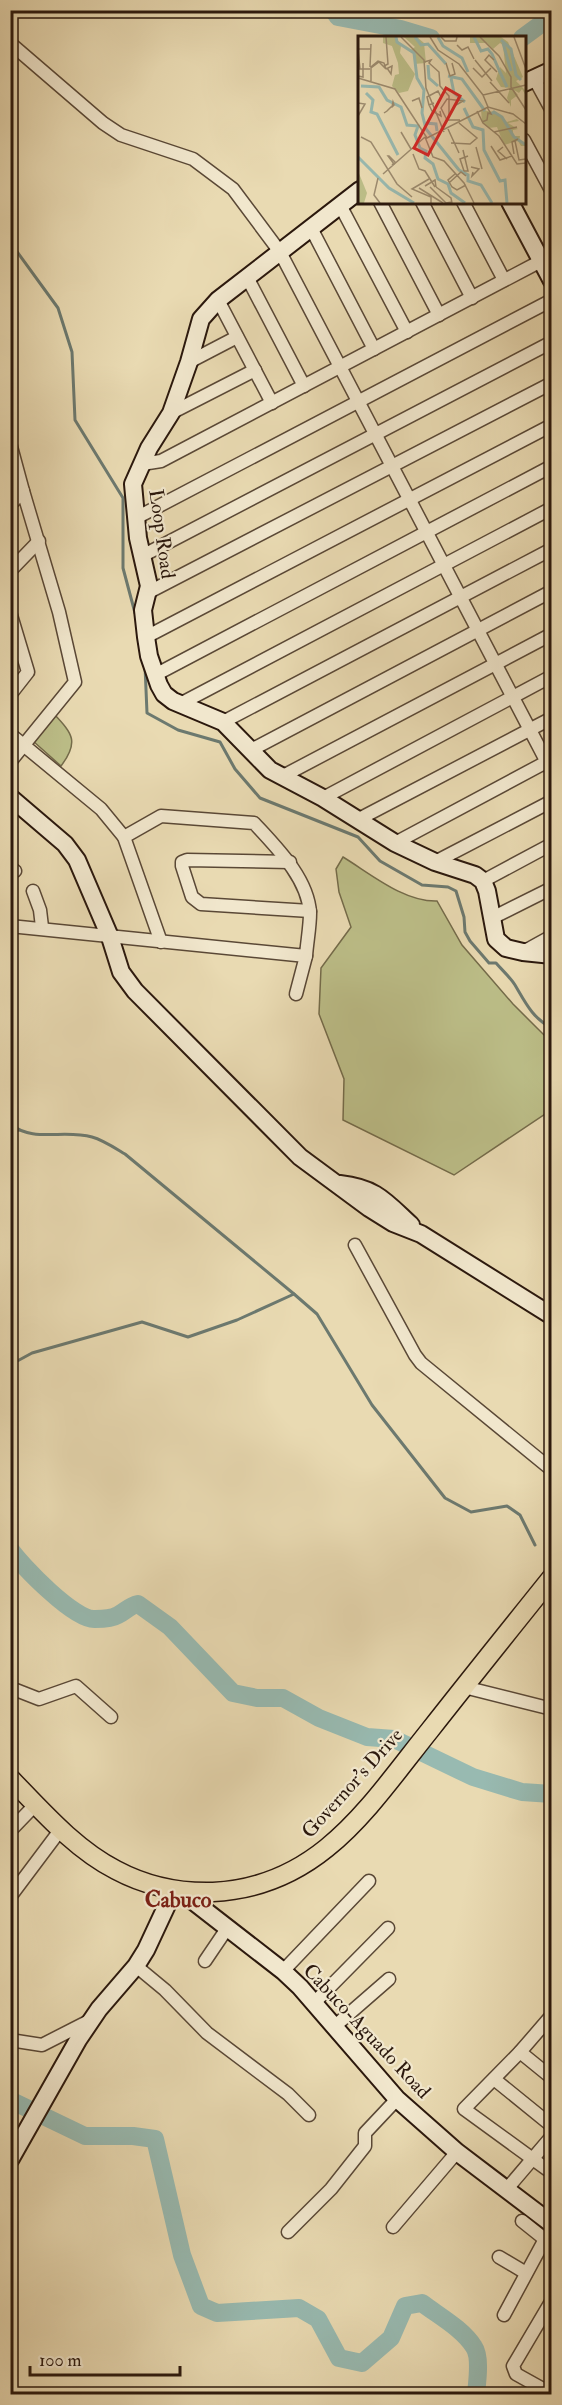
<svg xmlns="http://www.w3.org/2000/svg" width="562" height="2405" font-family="'IM FELL Double Pica',serif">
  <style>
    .green { fill: #bcbe88; stroke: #746b4a; stroke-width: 1.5 }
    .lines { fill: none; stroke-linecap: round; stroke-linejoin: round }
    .stream { stroke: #6c796f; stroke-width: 3 }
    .river { stroke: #98bab1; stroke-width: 18 }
    .street-casing { stroke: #5a4836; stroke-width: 15 }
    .secondary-casing { stroke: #2b180d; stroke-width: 20 }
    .primary-casing { stroke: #2b180d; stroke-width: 21 }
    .street { stroke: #f1e7cd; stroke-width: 12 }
    .secondary { stroke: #f1e7cd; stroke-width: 16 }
    .primary { stroke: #e9dab2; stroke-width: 18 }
    .labels { text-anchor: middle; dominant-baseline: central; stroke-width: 4.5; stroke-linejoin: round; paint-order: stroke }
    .street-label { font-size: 20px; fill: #2b180d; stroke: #f1e7cd }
    .quarter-label { font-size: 22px; font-weight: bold; fill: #7a1f14; stroke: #f1e7cd }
    .inset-river { fill: none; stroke: #98bab1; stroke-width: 3 }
    .inset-road { fill: none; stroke: #9d8c70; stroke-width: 1.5 }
    .view { fill: #d62828; fill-opacity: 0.15; stroke: #d62828; stroke-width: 3 }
    .inset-edge { fill: none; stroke: #2b180d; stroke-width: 3 }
  </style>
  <rect width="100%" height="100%" fill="#e9dab2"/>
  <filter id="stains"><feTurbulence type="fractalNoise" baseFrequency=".00333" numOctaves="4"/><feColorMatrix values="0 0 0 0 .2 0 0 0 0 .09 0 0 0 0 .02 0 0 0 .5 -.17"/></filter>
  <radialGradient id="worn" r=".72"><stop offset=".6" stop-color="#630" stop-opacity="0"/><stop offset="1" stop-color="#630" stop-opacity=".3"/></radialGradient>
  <g class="green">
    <path d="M54,714C73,734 79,742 61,766L33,741Z"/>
    <path d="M343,857C371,874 404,902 437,901L462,945L513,1004L544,1035L551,1039V1110L454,1175L343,1120L344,1079L319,1014L321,968L351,927L339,892L336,869Z"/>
  </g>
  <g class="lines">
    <g class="stream">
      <polyline points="10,242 58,308 72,352 75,420 123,498 123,568 135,613"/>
      <path d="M145,666L147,713L178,730L220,742L235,769L260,798L358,837L380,861L422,885L448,887L456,891L464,917L465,932L470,941L489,963H496C502,970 510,977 515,985C525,1002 533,1019 552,1028"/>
      <path d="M10,1124C34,1143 63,1129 92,1137C103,1140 115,1148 125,1154L294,1294"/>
      <polyline points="10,1132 19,1130"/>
      <polyline points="10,1365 32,1353 142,1322 188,1337 237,1320 294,1294 317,1314 372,1405 445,1498 471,1512 507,1506 520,1515 535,1545"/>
    </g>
    <g class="river">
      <polyline points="333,10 338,17 401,29 431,38"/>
      <polyline points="522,38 552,16"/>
      <path d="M10,1549C22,1566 75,1621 95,1619C102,1619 113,1618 118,1615C126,1611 129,1606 138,1604L170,1627L233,1693L257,1698H283L319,1718L367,1737L394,1739L473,1777L522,1792L552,1794"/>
      <path d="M10,2100L85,2136H133L155,2139L182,2255L201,2306L217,2313L299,2308L318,2319L339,2358L362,2363L391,2338L405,2306L422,2303C439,2316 463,2329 474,2347C481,2357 477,2383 476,2394"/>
    </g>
    <defs>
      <g id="street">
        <polyline points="10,43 103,123 121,135 193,159 233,189 280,252 552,772"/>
        <polyline points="534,78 552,111"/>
        <polyline points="524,140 552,192"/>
        <polyline points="380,202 439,315"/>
        <polyline points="422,202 472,298"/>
        <polyline points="463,202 504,280"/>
        <polyline points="340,205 407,332"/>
        <polyline points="311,228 374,349"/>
        <polyline points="247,277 304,386"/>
        <polyline points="218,300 272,403"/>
        <polyline points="189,362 237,337"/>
        <polyline points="171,413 255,370"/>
        <polyline points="10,443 23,491"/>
        <polyline points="142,464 161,461 541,261"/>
        <polyline points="10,505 23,491 59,612 75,682 10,762"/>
        <polyline points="136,518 552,300"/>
        <polyline points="142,556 552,342"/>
        <polyline points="10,571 39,541"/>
        <polyline points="149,592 552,383"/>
        <polyline points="10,612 28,672 10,695"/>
        <polyline points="146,637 552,425"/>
        <polyline points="155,675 552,466"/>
        <polyline points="180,704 552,508"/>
        <polyline points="223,722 552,549"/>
        <polyline points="10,734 101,809 124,837 161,942"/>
        <polyline points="251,750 552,591"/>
        <polyline points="283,776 552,634"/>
        <polyline points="323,798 552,676"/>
        <polyline points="359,819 552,718"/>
        <polyline points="395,843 552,759"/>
        <polyline points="290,862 187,860 182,862 182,866 192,897 201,904 310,911"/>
        <polyline points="435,862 552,801"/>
        <polyline points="10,868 15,871"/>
        <polyline points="483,881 552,844"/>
        <polyline points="33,891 40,910 42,927"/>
        <polyline points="492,918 552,888"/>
        <path d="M10,926L306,956C307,942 310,927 310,913C308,878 276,847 254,823L161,816L124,837"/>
        <polyline points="523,952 552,936"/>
        <polyline points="296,994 306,956"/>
        <polyline points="355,1245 415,1355 421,1363 552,1470"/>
        <polyline points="464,1687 552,1709"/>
        <polyline points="10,1691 16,1690 39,1699 76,1686 111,1717"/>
        <polyline points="10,1831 36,1804"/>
        <polyline points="10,1897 61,1829"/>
        <polyline points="205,1961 228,1927"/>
        <polyline points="136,1966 165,1990 207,2033 288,2094 309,2115"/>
        <polyline points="283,1971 369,1881"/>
        <polyline points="315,2002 388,1928"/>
        <polyline points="552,2015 520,2052 464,2109 552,2173"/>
        <polyline points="335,2026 389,1979"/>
        <polyline points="10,2040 42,2045 89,2021"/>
        <polyline points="520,2052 552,2078"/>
        <polyline points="494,2079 552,2126"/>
        <polyline points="506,2190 552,2136"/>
        <polyline points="522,2221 552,2245"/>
        <polyline points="393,2227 457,2152"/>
        <polyline points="288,2232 331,2189 365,2146 365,2133 397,2099"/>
        <polyline points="499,2257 526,2273"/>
        <polyline points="552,2300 513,2366 516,2374 552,2394"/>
        <polyline points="504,2315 545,2239"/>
      </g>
      <g id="secondary">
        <polyline points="524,83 552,70"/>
        <polyline points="360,190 218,300 201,319 189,362 171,413 149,448 133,484 138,538 149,586 143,610 146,637 149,656 159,685 164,694 173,701 223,722 270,770 323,798 395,843 435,862 475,875 483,881 487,891 496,939 506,948 523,952 552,955"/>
        <polyline points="510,202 552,281"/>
        <polyline points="10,797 65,844 77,860 110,937 121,972 135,991 300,1157 369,1208 393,1223 421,1234 552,1316"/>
        <path d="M340,1184C376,1188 385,1201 411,1225"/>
        <polyline points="180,1891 283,1971 300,1987 397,2099 457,2152 552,2224"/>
        <polyline points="10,2160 78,2040 99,2009 136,1966 146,1950 174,1890"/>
      </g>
      <path id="primary" d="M10,1778C42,1811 75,1849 116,1870C146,1886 179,1893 213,1892C320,1887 369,1806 430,1730C470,1679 511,1628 552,1577"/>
    </defs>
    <use href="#street" class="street-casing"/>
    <use href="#secondary" class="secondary-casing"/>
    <use href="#primary" class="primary-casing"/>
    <use href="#street" class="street"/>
    <use href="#secondary" class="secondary"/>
    <use href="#primary" class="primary"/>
  </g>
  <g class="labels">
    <g class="street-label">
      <text transform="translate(162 534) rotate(82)">Loop Road</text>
      <text transform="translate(352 1783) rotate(-48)">Governor's Drive</text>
      <text transform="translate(367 2031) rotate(47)">Cabuco-Aguado Road</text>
    </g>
    <g class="quarter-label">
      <text x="178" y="1900">Cabuco</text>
    </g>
  </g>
  <g transform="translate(358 36)">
    <rect width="168" height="168" fill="#e9dab2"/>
    <path d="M25,1H38L43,10L42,17L57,38L50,55L41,57L34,50L37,39L41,38L40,27L34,10L25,7ZM46,1H59L66,7L68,27L56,28V17L51,15L57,11ZM112,1H143L150,6L165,41L158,45L168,55V60L164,53L161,57L156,54L160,59L153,64V71L149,62L152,52L143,51L138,43L142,31L148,37L145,9L142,7L135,13L129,7H112ZM123,74L136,76L149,86L159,83L161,85L150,87L160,93L155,94V100H162L161,106L168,110H163L160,105L146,109L139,91L131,92L124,86ZM0,135L9,157L6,167H0Z" fill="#bcbe88"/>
    <path class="inset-river" d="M38,1L39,6L56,17L59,42L66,54L64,77L68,93L101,134L110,139V145L123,149L134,167M57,1L63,9L70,8L88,28M80,1L85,10L104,22L110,36M116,1L123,15L130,13L134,18L141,34M143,4L153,13L158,39L163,44M145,7L153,35M70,29L71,42L80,50M141,34L149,51M90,40L104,43L127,75M93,42L96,57L107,66M3,50L21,51L29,64L43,71L49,89L60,90L57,99L62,112L68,115L67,122L75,128L80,143L90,148L93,157L107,167M8,57L15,64L13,76L19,78L40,119M106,72L115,91L125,94L126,114L142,145L147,144L149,167M133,78L136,76L144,81L156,101L168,109M67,87L78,88L79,95M0,121L31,152L56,167"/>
    <path class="inset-road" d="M43,1L66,24L68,52L86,96M72,1L80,14L101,28L125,59M83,1L87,5H98L99,1M122,1L141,20L153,41V51L168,74M156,1L168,33M99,9L104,14L110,11L116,23M117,24L134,45M136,24L131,19L127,24L139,36M66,26L73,24L71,27L81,36L82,50L91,60V81M5,27V41L0,40V33H12M88,27L92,40L97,38L94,27M26,30L30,28L28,1M12,31L13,8M115,32L124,41L133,32M2,33L0,13H13M28,33L34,30L33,38L29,32M0,42L37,53L69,102L130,71L155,78L168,88M13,45V31L14,30L20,25L26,27L28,33L21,26L13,32M132,46L151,67M54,65L61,62L64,72M0,67L7,68L0,80M76,67L71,69L74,75L83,80L82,75M71,69L69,61L80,55L83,61M98,69L105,65L89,63L83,72L89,84H102M130,71L125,59L168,49M119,75L125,87L141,100L159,128L168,127M26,77L29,75L33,71H34L36,69L35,66L34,71M124,86L129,84L130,77L133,78L129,71M90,93L101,117M43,96L53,113M136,96L159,91M3,101L13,106L39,148L54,161M67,101L75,121L86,125L106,147L116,167M157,105L161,124L168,123M93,107L112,108L119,102L101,87M133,110L142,124L154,120M118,111L124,133M145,111L140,115L149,123M105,114L110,135H106M55,118L61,133L67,135L77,151M156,118L154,106L160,103M34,129L35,128H36L37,127V126L31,120H30L36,128H37M113,131L121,133L114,140L115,136M106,135L102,123L110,120M25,138L67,101M97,138L90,144L94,151L99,154L108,149M20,142L16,159L22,167M71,143L54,153L73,161V167M92,146L103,136L108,140M67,150L77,144L78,151M72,151L88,167L94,166M78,151L93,162L94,167M61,152L85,167"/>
    <path class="view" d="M88,52L102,60L70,119L56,112Z"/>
    <rect width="168" height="168" class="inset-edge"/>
  </g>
  <rect width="562" height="2405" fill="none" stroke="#e9dab2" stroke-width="36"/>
  <rect x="12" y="12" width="538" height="2381" fill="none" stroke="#2b180d" stroke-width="3"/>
  <rect x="18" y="18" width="526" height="2369" fill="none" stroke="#2b180d" stroke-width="1.5"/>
  <path d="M30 2366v9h150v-9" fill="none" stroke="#2b180d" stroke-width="3"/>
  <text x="39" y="2366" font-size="18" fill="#2b180d" stroke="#f1e7cd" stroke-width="4.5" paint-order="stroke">100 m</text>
  <rect width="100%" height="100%" filter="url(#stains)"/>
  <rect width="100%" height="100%" fill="url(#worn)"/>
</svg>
